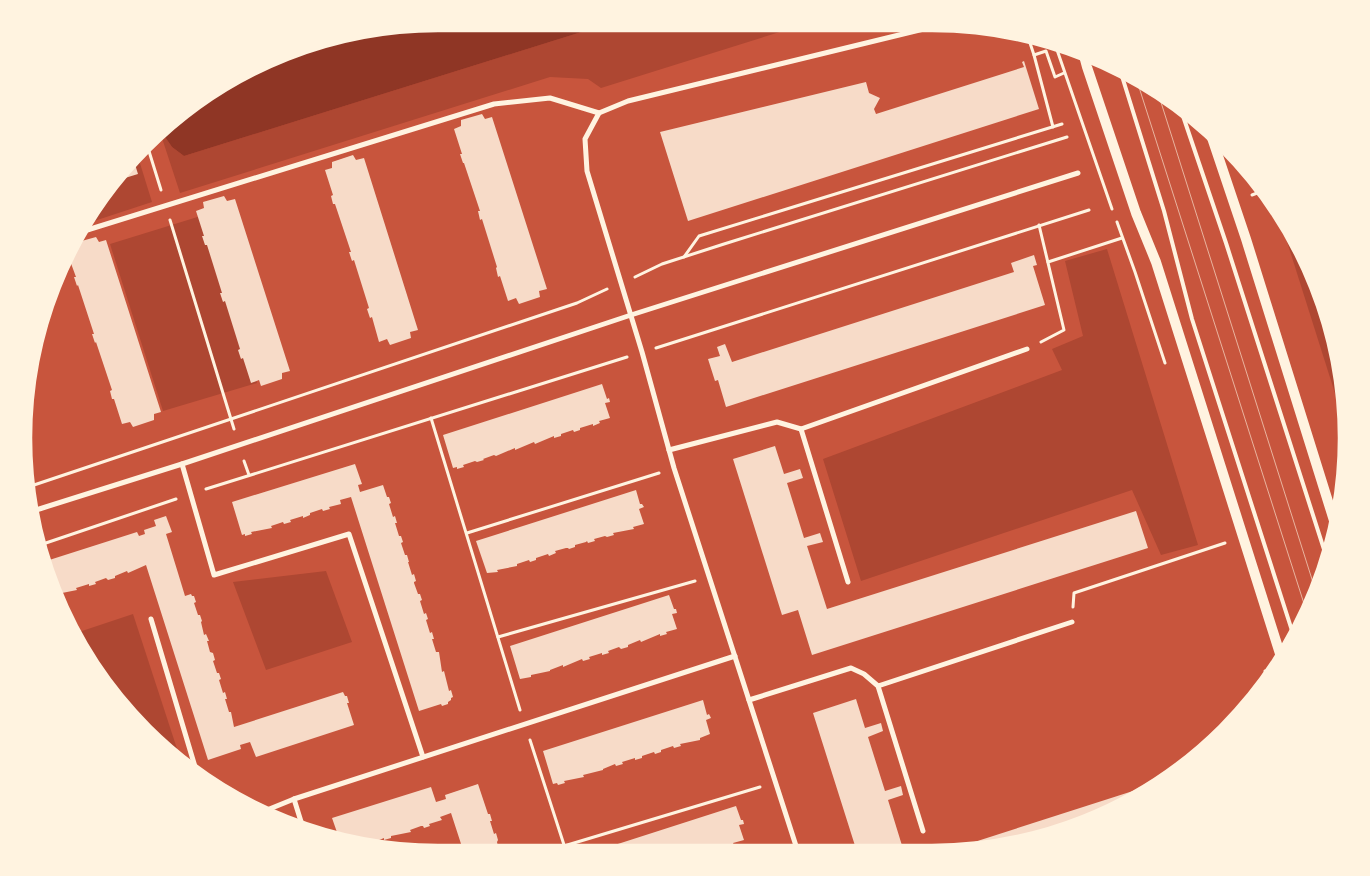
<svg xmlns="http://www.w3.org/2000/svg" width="1370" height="876" font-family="'PT Sans Narrow',sans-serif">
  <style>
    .green { fill: #ae4732 }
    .water { fill: #8f3625 }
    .building { fill: #f7dbc8 }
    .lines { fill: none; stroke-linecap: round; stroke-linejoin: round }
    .path { stroke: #fff3e0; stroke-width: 3 }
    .service { stroke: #fff3e0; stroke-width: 4 }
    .minor { stroke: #fff3e0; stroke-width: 5 }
    .secondary { stroke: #fff3e0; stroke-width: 10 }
    .tram { stroke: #e9b49f; stroke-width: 1 }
    .rim { fill: none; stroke: #fff3e0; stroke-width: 2.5 }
  </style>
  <rect width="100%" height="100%" fill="#c8553d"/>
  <g class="green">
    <polygon points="607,24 802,25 601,88 588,79 550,77 180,193 161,135 163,134 172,147 184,156"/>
    <polygon points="138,157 152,202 88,223 109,185"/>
    <polygon points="1277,210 1305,254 1333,330 1347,411 1346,428"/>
    <polygon points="204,215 257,383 163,411 110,244"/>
    <polygon points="1107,249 1198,545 1161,555 1132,490 861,581 823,459 1062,370 1052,349 1083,336 1065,261"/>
    <polygon points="326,571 352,642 266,670 233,582"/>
    <polygon points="133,614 181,761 164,751 78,646 73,634"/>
  </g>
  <polygon class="water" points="438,23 607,24 184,156 172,147 163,134 207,93 305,44"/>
  <g class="building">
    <polygon points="1024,61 1039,109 688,221 660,132 866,82 869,93 880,98 874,109 876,114 1024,67 1022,62"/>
    <polygon points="482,114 485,119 492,117 547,289 539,291 540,297 519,304 516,298 508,301 500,276 498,277 496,268 497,267 482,219 480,220 478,211 480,211 464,163 463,163 460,154 462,154 454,129 461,126 461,120"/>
    <polygon points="353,155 356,160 364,158 418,330 410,332 411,338 390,345 387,339 379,342 372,317 370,318 367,309 369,308 354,260 352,261 349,252 351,252 335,204 333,204 331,196 333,195 325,170 332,168 332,162"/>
    <polygon points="134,161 138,174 112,182 123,171"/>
    <polygon points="224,196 227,201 235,199 290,371 282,373 282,379 261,386 259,380 251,383 243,358 241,359 238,350 240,349 225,301 223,302 220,293 222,293 207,245 205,245 202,236 204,236 196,211 204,208 203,202"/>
    <polygon points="96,237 99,242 106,240 161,412 154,414 154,420 133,427 130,422 122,424 114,399 112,399 110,391 112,390 96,342 95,343 92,334 94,334 78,285 77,286 74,277 76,277 69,258 78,242"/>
    <polygon points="1034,255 1037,265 1033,266 1045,305 726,407 718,380 715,381 708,359 720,356 717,347 725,344 732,362 1014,272 1011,263"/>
    <polygon points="602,384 607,399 609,398 610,402 605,403 610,418 599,421 600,423 593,426 593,424 580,428 580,430 574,432 573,430 561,434 561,436 554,438 554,436 535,444 534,442 515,450 515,448 496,456 494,455 483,459 484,460 477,462 475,461 463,465 464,467 457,469 457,467 453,468 443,435"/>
    <polygon points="26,434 32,453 28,454 27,452"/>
    <polygon points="775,446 784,474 800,469 803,478 787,483 804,538 820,533 823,542 807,546 827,609 1136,511 1148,548 812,655 798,610 782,615 733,459"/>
    <polygon points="355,464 362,484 358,485 360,492 383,485 387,497 389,497 391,503 389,504 393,517 395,516 397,523 395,523 399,536 401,536 403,542 401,543 405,555 407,555 409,562 408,562 412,575 414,574 416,581 414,582 414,583 418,594 420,594 422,600 420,601 424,614 426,613 428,619 426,620 430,633 432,632 434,639 432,639 436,652 439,652 442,672 444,671 449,691 451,690 453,697 451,698 451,700 448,702 448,704 442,706 441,704 419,711 351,497 340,500 341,504 329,507 330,509 323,511 322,509 310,513 310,515 303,518 303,516 290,520 291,522 284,524 283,522 271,526 272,528 251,532 252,534 245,536 245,534 242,535 232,502"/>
    <polygon points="636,490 640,504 642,504 644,507 639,509 644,524 633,527 634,529 613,533 614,535 607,537 605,536 594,539 595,541 588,543 587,541 586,542 575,545 575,547 569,549 568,548 566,548 555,551 556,553 549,556 548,554 536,558 536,560 530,562 529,560 517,564 517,566 497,570 498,572 487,573 476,541"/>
    <polygon points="166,516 172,532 166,534 178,573 185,596 191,594 192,596 194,596 196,602 194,603 198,615 200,615 202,621 201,622 204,635 206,634 209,641 207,641 210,652 213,653 215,660 213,661 217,673 219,673 221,679 219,680 223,693 225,692 227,699 225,699 229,712 231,712 234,727 343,692 345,696 347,696 349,703 347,703 354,725 256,757 250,742 240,745 241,749 208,760 146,565 128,573 127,571 115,576 115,578 108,580 106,578 95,582 96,584 89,586 89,584 76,588 77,590 57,594 43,562 137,532 139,536 145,534 144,530 156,526 154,520"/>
    <polygon points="669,595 674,609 676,609 677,613 672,614 677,629 666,632 667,634 660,636 660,634 641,642 640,640 628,645 628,647 621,649 619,647 608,651 609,653 602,655 602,653 589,657 590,659 583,661 582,659 563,667 563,665 550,670 550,671 531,675 531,677 520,679 510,646"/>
    <polygon points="856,699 865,728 881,723 883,731 868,737 885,791 901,786 903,795 888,800 904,852 857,852 813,713"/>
    <polygon points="703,700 707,715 709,714 711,718 706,720 710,734 700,738 700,740 680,744 681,746 674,748 673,746 661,750 661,752 655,754 654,752 642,756 642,758 635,760 635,758 622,762 623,764 616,766 615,764 603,769 603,770 583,775 584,777 564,781 565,783 558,785 557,783 553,784 543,751"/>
    <polygon points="1161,782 1116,811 1039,839 959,853 940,853"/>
    <polygon points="478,784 488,814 490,814 492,821 490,821 494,834 496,833 498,840 497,842 499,851 463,850 451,813 440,817 442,820 429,824 430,826 424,828 423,826 421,826 410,830 411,832 391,836 391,838 384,840 384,838 367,845 339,838 332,818 431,787 436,802 446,799 445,795"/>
    <polygon points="736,806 741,820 743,820 744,824 739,825 744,840 733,843 734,845 727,847 725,846 714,849 714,851 596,851"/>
  </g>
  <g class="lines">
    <g class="path">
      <polyline points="1028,37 1034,55 1046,51 1055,77 1064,73"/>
      <polyline points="1055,44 1112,209"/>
      <polyline points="1034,55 1053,127"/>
      <polyline points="148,148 161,190"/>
      <polyline points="1252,195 1265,190"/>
      <polyline points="170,220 234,429"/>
      <polyline points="1117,222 1135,272 1165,363"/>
      <polyline points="1039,225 1064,330 1041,342"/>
      <polyline points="684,257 699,236 1062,124"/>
      <polyline points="1048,262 1122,238"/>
      <polyline points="635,277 662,264 724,244 1067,137"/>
      <polyline points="656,348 1089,210"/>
      <polyline points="431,418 520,710"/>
      <polyline points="244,461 249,475"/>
      <polyline points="31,486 577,303 607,289"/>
      <polyline points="206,489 627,357"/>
      <polyline points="467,533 659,473"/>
      <polyline points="37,546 176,499"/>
      <polyline points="1073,607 1074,593 1225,543"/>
      <polyline points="498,637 695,581"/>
      <polyline points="1265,671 1268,680"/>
      <polyline points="530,740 566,851"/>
      <polyline points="564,846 760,787"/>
    </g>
    <g class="service">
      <polyline points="1121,73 1164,211 1192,319 1295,640"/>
      <polyline points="1181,110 1226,243 1328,562"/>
    </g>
    <g class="minor">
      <polyline points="84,231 494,104 550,98 599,113"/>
      <polyline points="801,429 848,582"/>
      <polyline points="669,450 777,422 801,429 1027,349"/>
      <polyline points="182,464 214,575 349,534 423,757"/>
      <polyline points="33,511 182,464 631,315 1078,173"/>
      <polyline points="151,619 196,770"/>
      <polyline points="878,686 1072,622"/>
      <polyline points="749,700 851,668 864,674 878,686 923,831"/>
      <polyline points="294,799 303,828"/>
      <polyline points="262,812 294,799 735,656"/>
      <polyline points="439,850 448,848 448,850"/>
      <polyline points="798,852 674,468 642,352 587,171 585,139 599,113 628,101 936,26"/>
    </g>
    <g class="secondary">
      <polyline points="1083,52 1087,67 1136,213 1156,262 1282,660"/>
      <polyline points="1209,129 1246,239 1336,527"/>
    </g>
    <g class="tram">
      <polyline points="1138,84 1307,613"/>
      <polyline points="1159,96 1316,592"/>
    </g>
  </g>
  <path d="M0 0H1370V876H0ZM438 31H932A407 407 0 0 1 1339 438V438A407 407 0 0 1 932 845H438A407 407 0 0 1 31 438V438A407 407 0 0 1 438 31Z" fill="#fff3e0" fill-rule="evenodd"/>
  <path class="rim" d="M438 31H932A407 407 0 0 1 1339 438V438A407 407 0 0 1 932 845H438A407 407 0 0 1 31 438V438A407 407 0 0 1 438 31Z"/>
</svg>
